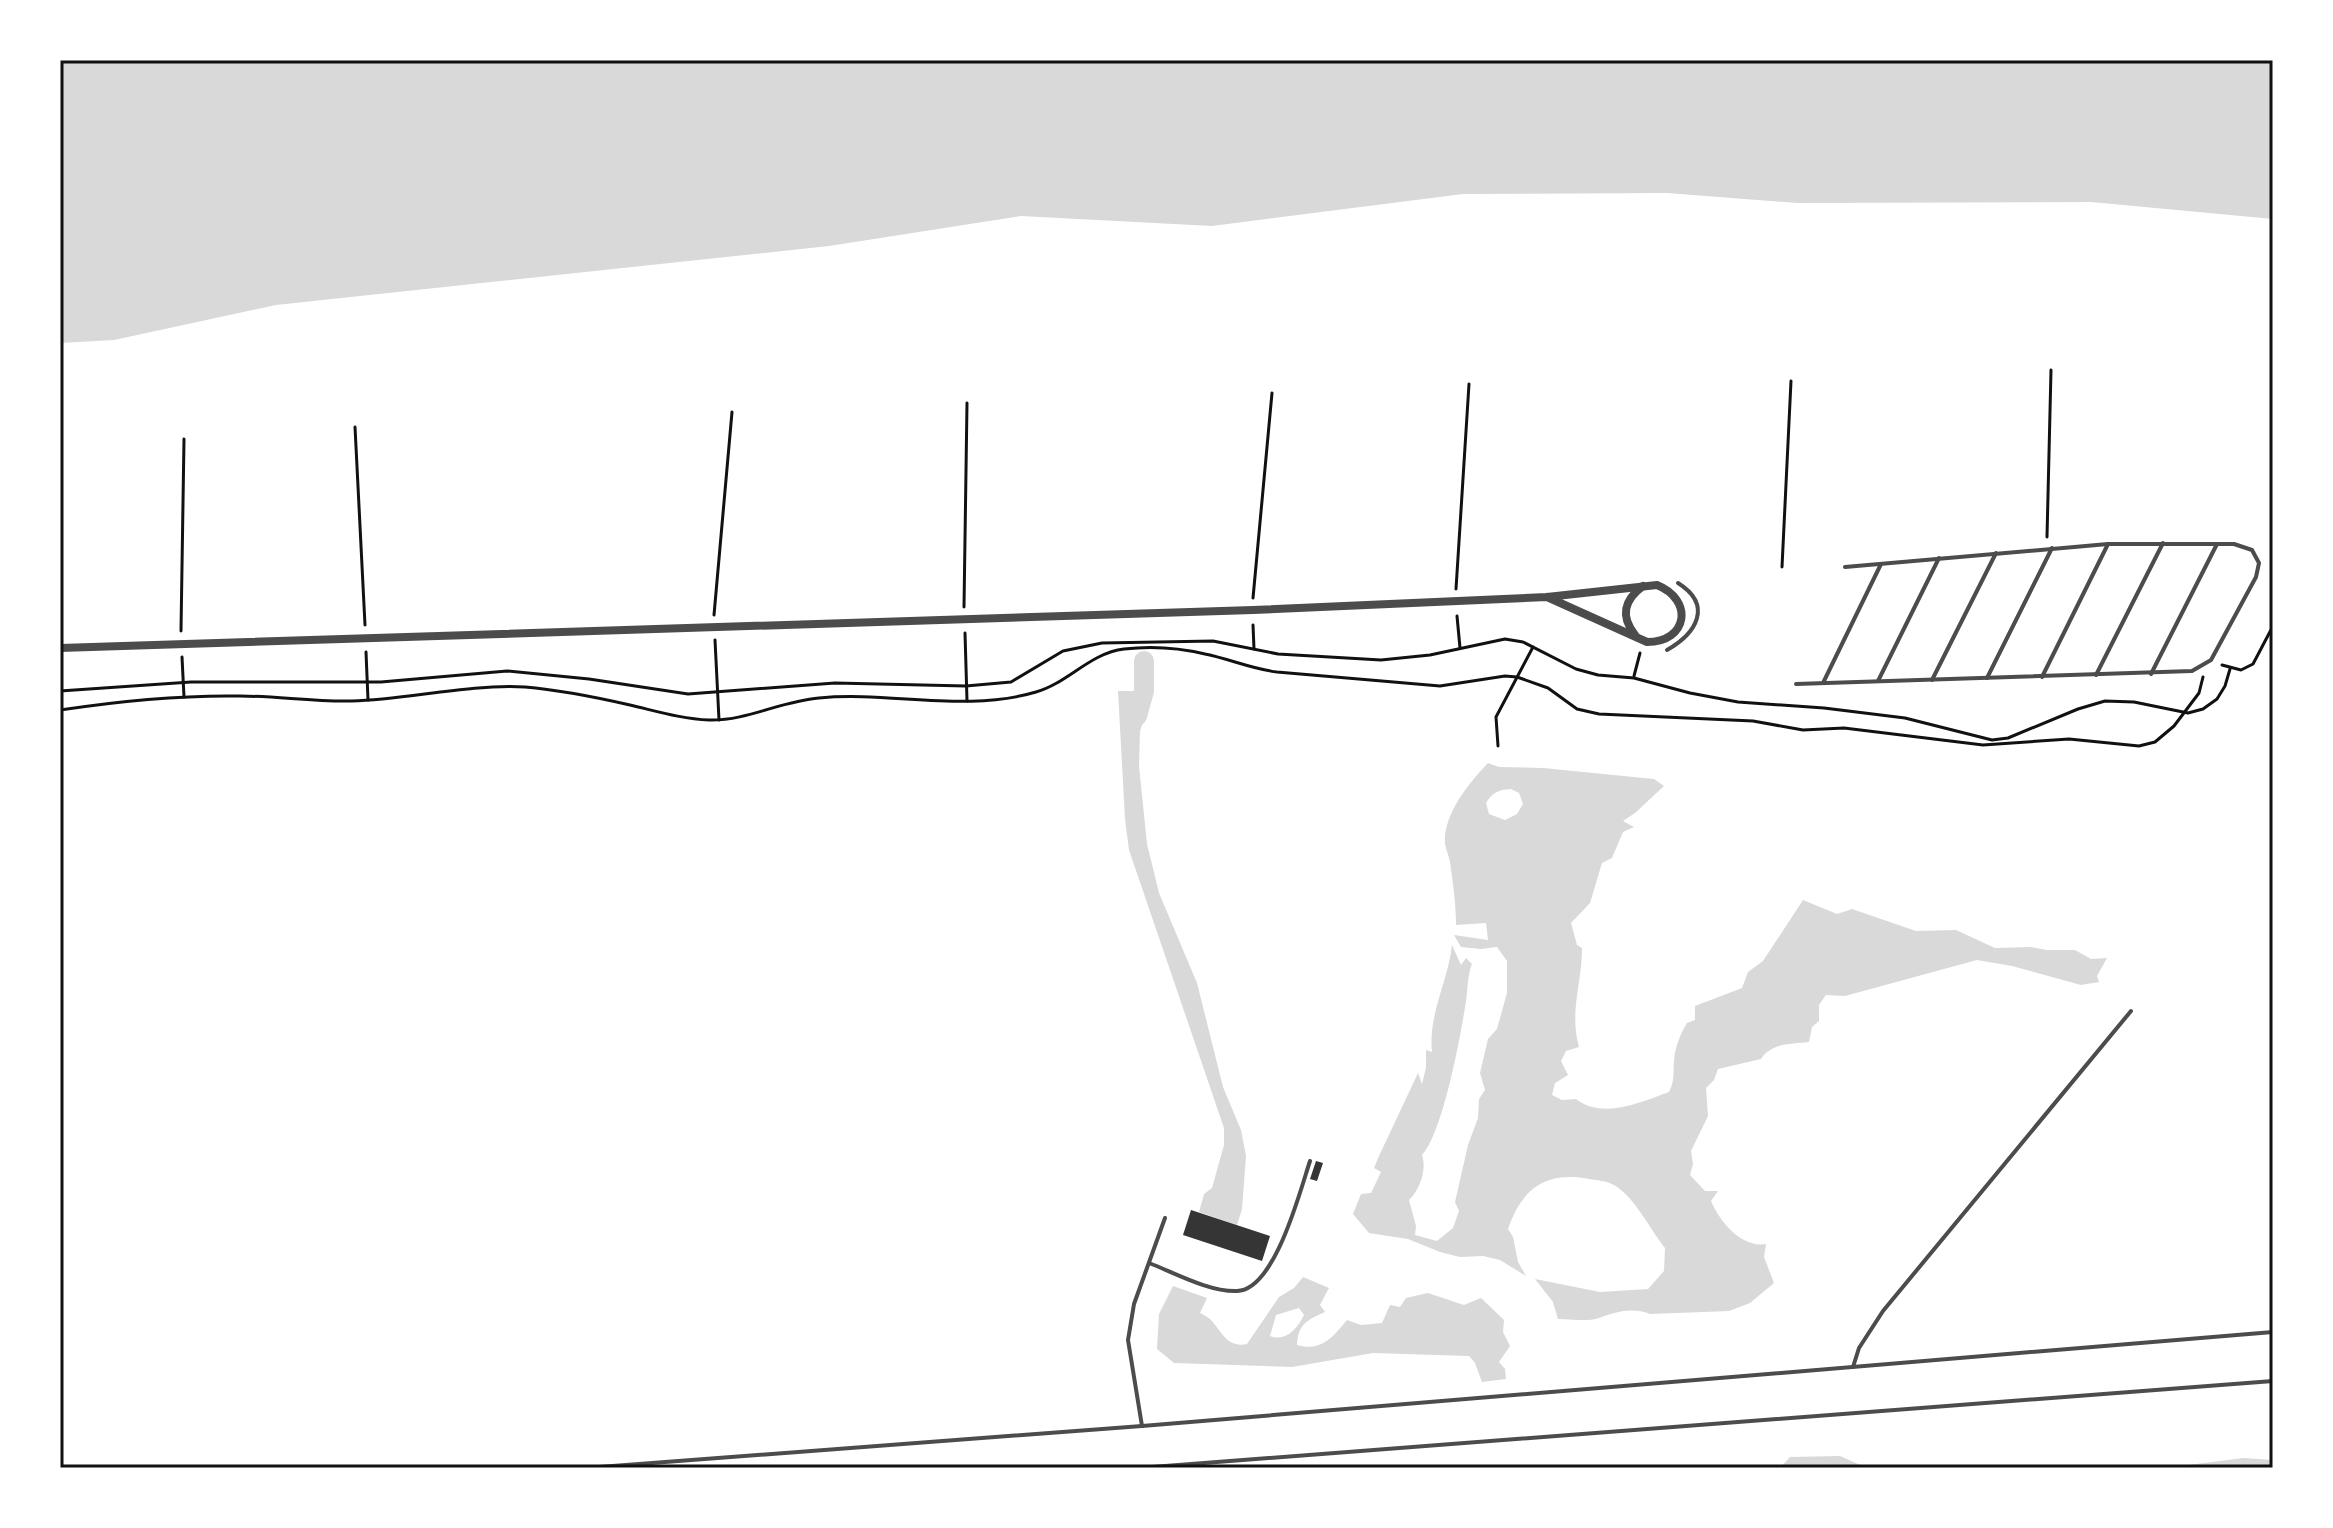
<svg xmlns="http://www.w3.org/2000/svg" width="2333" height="1528" font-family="'Source Serif 4',serif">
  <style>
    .water { fill: #d9d9d9; fill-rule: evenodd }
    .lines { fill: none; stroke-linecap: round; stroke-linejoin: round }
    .canal { stroke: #d9d9d9; stroke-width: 20 }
    .building { fill: #353535 }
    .path { stroke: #111; stroke-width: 3 }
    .service { stroke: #4c4c4c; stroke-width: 4 }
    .minor { stroke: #4c4c4c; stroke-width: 8 }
    .neatline { fill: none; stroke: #111; stroke-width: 3 }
  </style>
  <rect width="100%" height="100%" fill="#fff"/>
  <g class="water">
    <polygon points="60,60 2273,60 2273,219 2091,202 1798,203 1667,193 1463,194 1212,226 1021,216 829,246 276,305 114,340 60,343"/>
    <polygon points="1118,691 1144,691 1147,711 1140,731 1139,766 1147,844 1159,893 1197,983 1223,1087 1241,1130 1246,1156 1242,1209 1237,1225 1199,1212 1204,1194 1212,1188 1224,1145 1224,1128 1129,850 1125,819"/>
    <path d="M1488,763L1499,767L1543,768L1654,779L1664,786L1635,813L1623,821L1634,827L1623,832L1612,858L1602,863L1590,903L1571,923L1577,945L1582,948C1582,985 1569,1011 1579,1047L1566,1051L1561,1061L1568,1075L1555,1083L1552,1095L1562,1100L1576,1099C1603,1120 1641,1102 1669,1092C1675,1080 1673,1074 1674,1061C1675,1047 1680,1035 1687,1023L1695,1020V1006L1742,988L1748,972L1763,961L1803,900L1837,914L1852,909L1916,931L1956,930L1995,948L2030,947L2047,950H2075L2091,959L2107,958L2097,976L2099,982L2081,985L2012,966L1977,960L1845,996L1826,995L1819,1005V1021L1812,1027L1809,1042C1791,1044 1771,1043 1761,1059L1718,1069L1714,1080L1706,1088L1708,1116L1691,1151L1693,1164L1690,1175L1705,1191H1718L1711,1201C1720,1222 1741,1248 1766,1244L1764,1257L1774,1283L1750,1303L1729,1311L1650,1314C1632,1307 1616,1312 1599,1318C1587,1322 1571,1319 1558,1319L1553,1302L1535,1279L1600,1292L1648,1289L1664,1271L1665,1248C1651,1231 1634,1196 1614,1185C1607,1181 1596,1180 1589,1179C1546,1171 1522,1188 1508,1229L1513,1237L1518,1262L1526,1276L1500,1260L1483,1256L1460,1257L1440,1252L1408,1239L1369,1233L1353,1214L1361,1194L1371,1193L1381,1172L1374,1168L1379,1156L1418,1073L1422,1084L1426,1068V1050L1432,1052C1428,1014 1448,982 1452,945L1461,965L1466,958L1472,964C1467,977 1468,988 1466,1001C1461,1034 1443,1133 1422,1155C1427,1169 1420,1190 1409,1200L1416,1226L1415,1235L1437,1241L1453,1228L1459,1211L1455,1202L1468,1145L1478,1118L1479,1099L1485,1090L1480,1073L1488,1039L1497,1029L1507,993V961L1497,947L1481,949L1461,947L1454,935L1488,940L1486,923L1456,925C1456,905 1453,883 1450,862C1449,856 1446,850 1445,844C1443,814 1469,783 1488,763ZM1511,789L1519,793L1523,804L1517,814L1505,820L1489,814L1486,803C1493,792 1498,790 1511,789Z"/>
    <path d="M1303,1277L1329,1288L1320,1305L1325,1312C1307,1320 1298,1324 1297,1345C1321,1352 1333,1337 1347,1320L1361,1325L1382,1323L1390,1305L1400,1307L1406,1298L1428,1293L1464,1305L1481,1298L1504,1320L1503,1332L1510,1346L1499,1362L1505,1369L1506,1379L1482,1382L1475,1363L1469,1356L1373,1353L1292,1367L1174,1363L1157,1349L1159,1314L1173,1286L1207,1298L1200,1313C1204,1315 1208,1317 1211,1320C1222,1332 1227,1348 1247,1344L1279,1297L1294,1288ZM1299,1308L1304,1315C1297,1329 1286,1342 1270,1336L1276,1315Z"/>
    <polygon points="1840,1456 1867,1468 1780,1468 1790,1457"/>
    <polygon points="2243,1458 2273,1460 2273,1468 2165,1468"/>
  </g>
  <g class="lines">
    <polyline class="canal" points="1137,716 1144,691 1144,661"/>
  </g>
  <g class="building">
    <polygon points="1316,1161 1323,1163 1317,1181 1310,1179"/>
    <polygon points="1191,1210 1270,1236 1262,1261 1183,1235"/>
  </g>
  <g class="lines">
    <g class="path">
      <polyline points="355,427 365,625"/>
      <polyline points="2047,537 2051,370"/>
      <polyline points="1782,567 1791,381"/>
      <polyline points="1456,589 1469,384"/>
      <polyline points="1253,598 1272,393"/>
      <polyline points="964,607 967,403"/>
      <polyline points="714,615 732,412"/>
      <polyline points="1457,616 1460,648"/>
      <polyline points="1253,625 1254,649"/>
      <polyline points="181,631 184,439"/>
      <polyline points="965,633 967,701"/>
      <polyline points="715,640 719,720"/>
      <polyline points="366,652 368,700"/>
      <polyline points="182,657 184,697"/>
      <polyline points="2222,665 2241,670 2253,664 2273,626"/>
      <polyline points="1634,676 1640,653"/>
      <polyline points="60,691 191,682 381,682 507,671 589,679 688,694 835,683 966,686 1011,682 1063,651 1102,643 1213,641 1278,654 1381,660 1430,655 1505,639 1523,642 1576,669 1598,675 1634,678 1690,693 1738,702 1824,708 1905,718 1992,740 2008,738 2078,709 2105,701 2134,702 2188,713 2203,709 2217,699 2225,686 2230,669"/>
      <path d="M60,710C119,701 180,695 240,696C277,696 314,702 352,701C410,699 467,684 525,687C561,690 595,697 630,705C656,711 682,719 709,720C747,721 781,701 819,698C890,691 965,713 1036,692C1068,683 1090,653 1124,649C1150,646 1180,648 1205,654C1230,659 1252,669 1277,672L1440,686L1505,676L1517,677L1548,688L1577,709L1599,714L1753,721L1803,730L1844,728L1983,745L2069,739L2139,746L2155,742L2174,726L2199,693L2203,677"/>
      <polyline points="1498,746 1496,717 1533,647"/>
    </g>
    <g class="service">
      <path d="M1667,650C1697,633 1713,605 1678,583"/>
      <polyline points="2151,674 2217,544"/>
      <polyline points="2096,675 2163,543"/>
      <polyline points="2042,677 2108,544"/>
      <polyline points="1987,678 2052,548"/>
      <polyline points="1932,680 1996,553"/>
      <polyline points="1878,681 1939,558"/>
      <polyline points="1823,683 1881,564"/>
      <polyline points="1796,684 2192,671 2211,660 2256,577 2259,563 2252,550 2234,544 2108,544 1845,567"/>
      <path d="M1149,1263C1175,1273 1209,1292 1237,1291C1275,1290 1300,1191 1310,1161"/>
      <polyline points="1853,1367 1859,1348 1883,1311 2131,1011"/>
      <polyline points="1142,1426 1128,1340 1134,1304 1165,1218"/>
      <polyline points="586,1468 1142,1426 2273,1332"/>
      <polyline points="1139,1468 2273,1381"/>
    </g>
    <g class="minor">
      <path d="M1635,635C1620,616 1624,600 1643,586"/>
      <path d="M60,648L1253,610L1547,597L1657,585C1694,600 1688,642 1647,642L1547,597"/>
    </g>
  </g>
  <rect width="2333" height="1528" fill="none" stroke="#ffffff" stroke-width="124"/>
  <rect x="62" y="62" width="2209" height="1404" class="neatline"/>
</svg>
